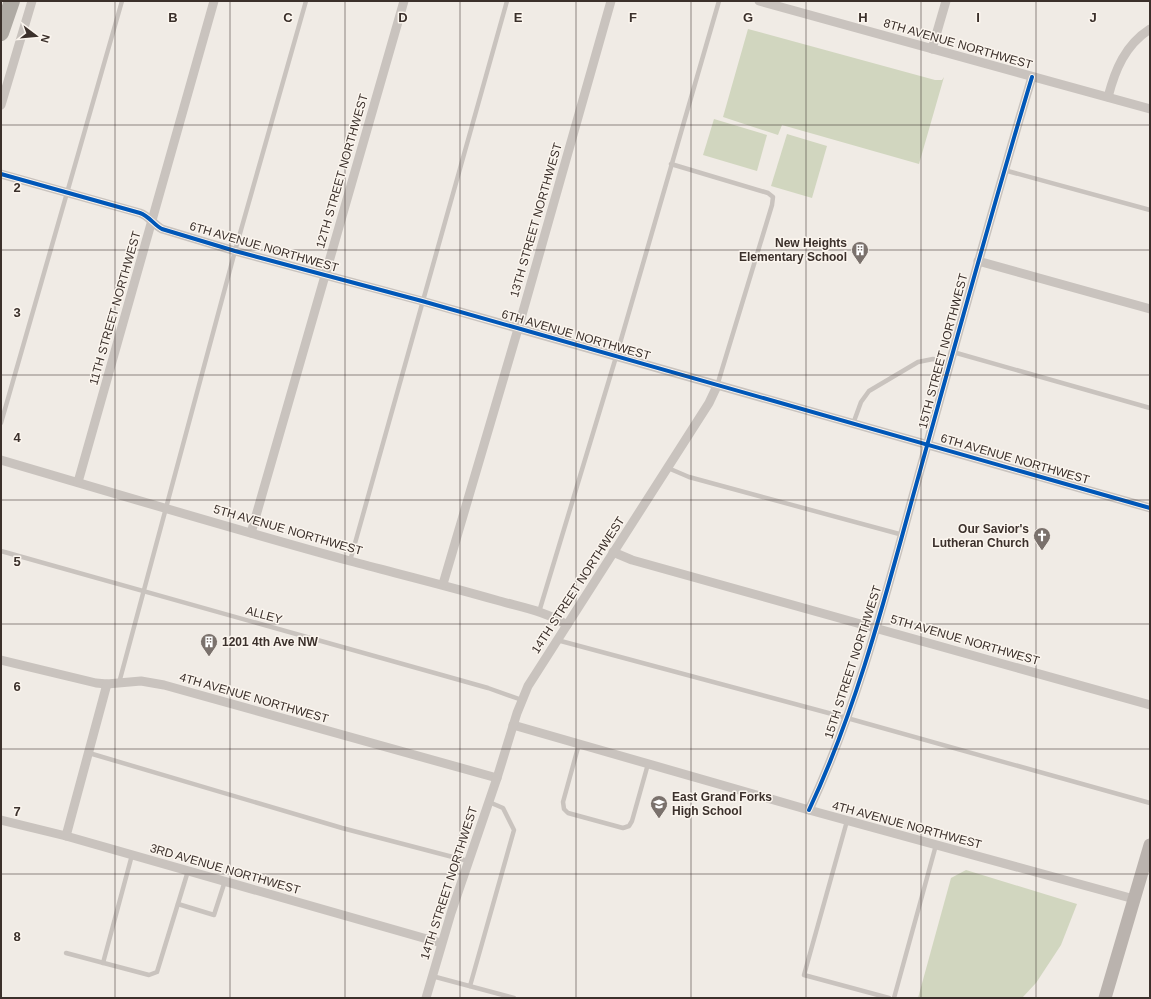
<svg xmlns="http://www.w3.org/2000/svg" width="1151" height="999" font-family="Arial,sans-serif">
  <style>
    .green { fill: #d1d6bf }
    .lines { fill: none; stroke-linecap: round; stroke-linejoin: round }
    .lane { stroke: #c9c3be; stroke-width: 4.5 }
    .street { stroke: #c9c3be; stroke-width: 9 }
    .secondary { stroke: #bab3ae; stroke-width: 13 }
    .highway { stroke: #afaaa4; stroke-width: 16 }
    .cycleway-casing { stroke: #fbf5ee; stroke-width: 6 }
    .cycleway { stroke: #0057b8; stroke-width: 4 }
    .grid { fill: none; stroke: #3b302b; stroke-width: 1; stroke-opacity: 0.55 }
    .labels { text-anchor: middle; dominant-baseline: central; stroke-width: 3; stroke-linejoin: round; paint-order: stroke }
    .street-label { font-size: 12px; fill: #3b302b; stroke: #fbf5ee }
    .poi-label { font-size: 12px; font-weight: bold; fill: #3b302b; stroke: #fbf5ee; text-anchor: end }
    .grid-label { font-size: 13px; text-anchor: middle; font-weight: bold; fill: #3b302b; stroke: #fbf5ee; stroke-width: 3; stroke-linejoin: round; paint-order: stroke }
  </style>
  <rect width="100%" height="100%" fill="#f0ebe5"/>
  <g class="green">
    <polygon points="748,29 935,80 942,80 944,77 919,164 782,125 778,135 723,117"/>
    <polygon points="714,119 767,135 757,171 703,155"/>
    <polygon points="787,134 827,146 812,198 771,186"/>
    <polygon points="966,870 1077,904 1061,945 1036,983 1022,998 918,998 951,878"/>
  </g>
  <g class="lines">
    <g class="lane">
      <polyline points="671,164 768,193 773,197 772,205 717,386"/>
      <polyline points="1004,170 1150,210"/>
      <polyline points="953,352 1150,408"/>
      <polyline points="1,423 122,1"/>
      <polyline points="853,424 861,402 869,391 918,362 933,359 950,363"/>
      <polyline points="668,468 689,477 903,535"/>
      <polyline points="1,551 488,688 522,700"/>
      <polyline points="350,561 507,1"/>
      <polyline points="539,612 616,357 719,1"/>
      <polyline points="557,640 847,718 1150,803"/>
      <polyline points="119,683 235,251 306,1"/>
      <polyline points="579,744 563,802 564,809 568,813 623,828 629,826 632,821 648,764"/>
      <polyline points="89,753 342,828 468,861"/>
      <polyline points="847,821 804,975 889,998"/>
      <polyline points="178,904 214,915 225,881"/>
      <polyline points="66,953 149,975 157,972 188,871"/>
      <polyline points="103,963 132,855"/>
      <polyline points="432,976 514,998"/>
      <polyline points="470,986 514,830 503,808 489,802"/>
      <polyline points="894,998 936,845"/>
    </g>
    <g class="street">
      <polyline points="759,1 1150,109"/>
      <polyline points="932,49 946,1"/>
      <path d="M1108,97C1115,70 1125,45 1150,29"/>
      <polyline points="1,105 32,1"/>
      <path d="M1,174L140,213C149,216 154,225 162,229L235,251L422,301L1150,508"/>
      <polyline points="978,261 1150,309"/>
      <path d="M1,460C117,494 233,529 350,561C399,574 448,586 496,600C520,607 546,611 567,625"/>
      <polyline points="78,482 214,1"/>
      <polyline points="251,533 404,1"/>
      <polyline points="613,552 632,560 1150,705"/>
      <polyline points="443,584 518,329 611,1"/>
      <polyline points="1,660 96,683 107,684 141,681 164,685 497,778"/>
      <polyline points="513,725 809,810 1134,899"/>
      <path d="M809,810C856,710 884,602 913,496C952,356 990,216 1032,77"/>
      <polyline points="1,820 66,836 441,943"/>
      <polyline points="66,836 107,684"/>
      <polyline points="426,998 451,913 497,778 517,713 528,686 709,403 717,386"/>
    </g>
    <polyline class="secondary" points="1105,998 1150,845"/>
    <polyline class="highway" points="1,33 12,1"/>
    <defs>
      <g id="cycleway">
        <path d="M1,174L140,213C149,216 154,225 162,229L235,251L422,301L1150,508"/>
        <path d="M809,810C856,710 884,602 913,496C952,356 990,216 1032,77"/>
      </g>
    </defs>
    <use href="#cycleway" class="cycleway-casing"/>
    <use href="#cycleway" class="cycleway"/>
  </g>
  <path class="grid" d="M115,1V998M230,1V998M345,1V998M460,1V998M576,1V998M691,1V998M806,1V998M921,1V998M1036,1V998M1,125H1150M1,250H1150M1,375H1150M1,500H1150M1,624H1150M1,749H1150M1,874H1150"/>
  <defs>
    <symbol id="building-pin" viewBox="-11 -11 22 30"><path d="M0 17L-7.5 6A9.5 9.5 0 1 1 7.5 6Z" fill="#7a716c" stroke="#fbf5ee"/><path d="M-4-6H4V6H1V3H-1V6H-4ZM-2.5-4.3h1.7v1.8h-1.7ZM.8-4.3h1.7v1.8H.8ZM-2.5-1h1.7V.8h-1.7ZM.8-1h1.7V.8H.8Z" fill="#fff"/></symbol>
    <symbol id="church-pin" viewBox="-11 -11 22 30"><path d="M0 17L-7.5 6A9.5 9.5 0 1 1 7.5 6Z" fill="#7a716c" stroke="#fbf5ee"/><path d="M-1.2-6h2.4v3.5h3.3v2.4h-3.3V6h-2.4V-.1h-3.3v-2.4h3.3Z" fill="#fff"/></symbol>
    <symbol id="school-pin" viewBox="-11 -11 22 30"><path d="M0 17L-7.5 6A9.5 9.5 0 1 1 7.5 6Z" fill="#7a716c" stroke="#fbf5ee"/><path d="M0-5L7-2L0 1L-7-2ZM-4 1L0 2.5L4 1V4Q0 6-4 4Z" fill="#fff"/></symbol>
  </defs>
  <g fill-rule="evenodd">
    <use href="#building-pin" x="850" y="240" width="20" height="27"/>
    <use href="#church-pin" x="1032" y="526" width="20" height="27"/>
    <use href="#building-pin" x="199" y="632" width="20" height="27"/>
    <use href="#school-pin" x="649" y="794" width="20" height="27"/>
  </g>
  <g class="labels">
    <g class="street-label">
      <text transform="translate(958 44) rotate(16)">8TH AVENUE NORTHWEST</text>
      <text transform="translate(342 171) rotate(-74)">12TH STREET NORTHWEST</text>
      <text transform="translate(536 220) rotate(-74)">13TH STREET NORTHWEST</text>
      <text transform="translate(264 247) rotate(16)">6TH AVENUE NORTHWEST</text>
      <text transform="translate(115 308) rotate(-74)">11TH STREET NORTHWEST</text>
      <text transform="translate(576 335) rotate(16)">6TH AVENUE NORTHWEST</text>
      <text transform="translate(943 351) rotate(-75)">15TH STREET NORTHWEST</text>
      <text transform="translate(1015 459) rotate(16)">6TH AVENUE NORTHWEST</text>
      <text transform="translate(288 530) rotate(16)">5TH AVENUE NORTHWEST</text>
      <text transform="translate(578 585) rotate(-57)">14TH STREET NORTHWEST</text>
      <text transform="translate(264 615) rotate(15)">ALLEY</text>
      <text transform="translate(965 640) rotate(16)">5TH AVENUE NORTHWEST</text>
      <text transform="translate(853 662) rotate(-72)">15TH STREET NORTHWEST</text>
      <text transform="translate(254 698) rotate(16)">4TH AVENUE NORTHWEST</text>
      <text transform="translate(907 825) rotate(15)">4TH AVENUE NORTHWEST</text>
      <text transform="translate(225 869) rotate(16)">3RD AVENUE NORTHWEST</text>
      <text transform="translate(449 883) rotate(-72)">14TH STREET NORTHWEST</text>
    </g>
    <g class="poi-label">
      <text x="847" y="243">New Heights<tspan x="847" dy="14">Elementary School</tspan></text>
      <text x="1029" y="529">Our Savior's<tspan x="1029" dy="14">Lutheran Church</tspan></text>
      <text x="222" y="642" text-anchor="start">1201 4th Ave NW</text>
      <text x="672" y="797" text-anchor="start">East Grand Forks<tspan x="672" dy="14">High School</tspan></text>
    </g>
  </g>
  <g class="grid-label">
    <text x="173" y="22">B</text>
    <text x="288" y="22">C</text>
    <text x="403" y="22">D</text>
    <text x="518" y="22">E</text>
    <text x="633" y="22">F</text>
    <text x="748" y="22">G</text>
    <text x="863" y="22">H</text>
    <text x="978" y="22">I</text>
    <text x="1093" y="22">J</text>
    <text x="17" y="192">2</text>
    <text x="17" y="317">3</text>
    <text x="17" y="442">4</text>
    <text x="17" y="566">5</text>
    <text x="17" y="691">6</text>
    <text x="17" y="816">7</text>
    <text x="17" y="941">8</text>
  </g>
  <rect width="1151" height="999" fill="none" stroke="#3b302b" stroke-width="4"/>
  <g transform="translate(36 36) rotate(106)" stroke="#fbf5ee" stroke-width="3" paint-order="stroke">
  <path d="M0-3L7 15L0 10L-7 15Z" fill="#3b302b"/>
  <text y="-6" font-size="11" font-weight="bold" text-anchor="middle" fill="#3b302b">N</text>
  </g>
</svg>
